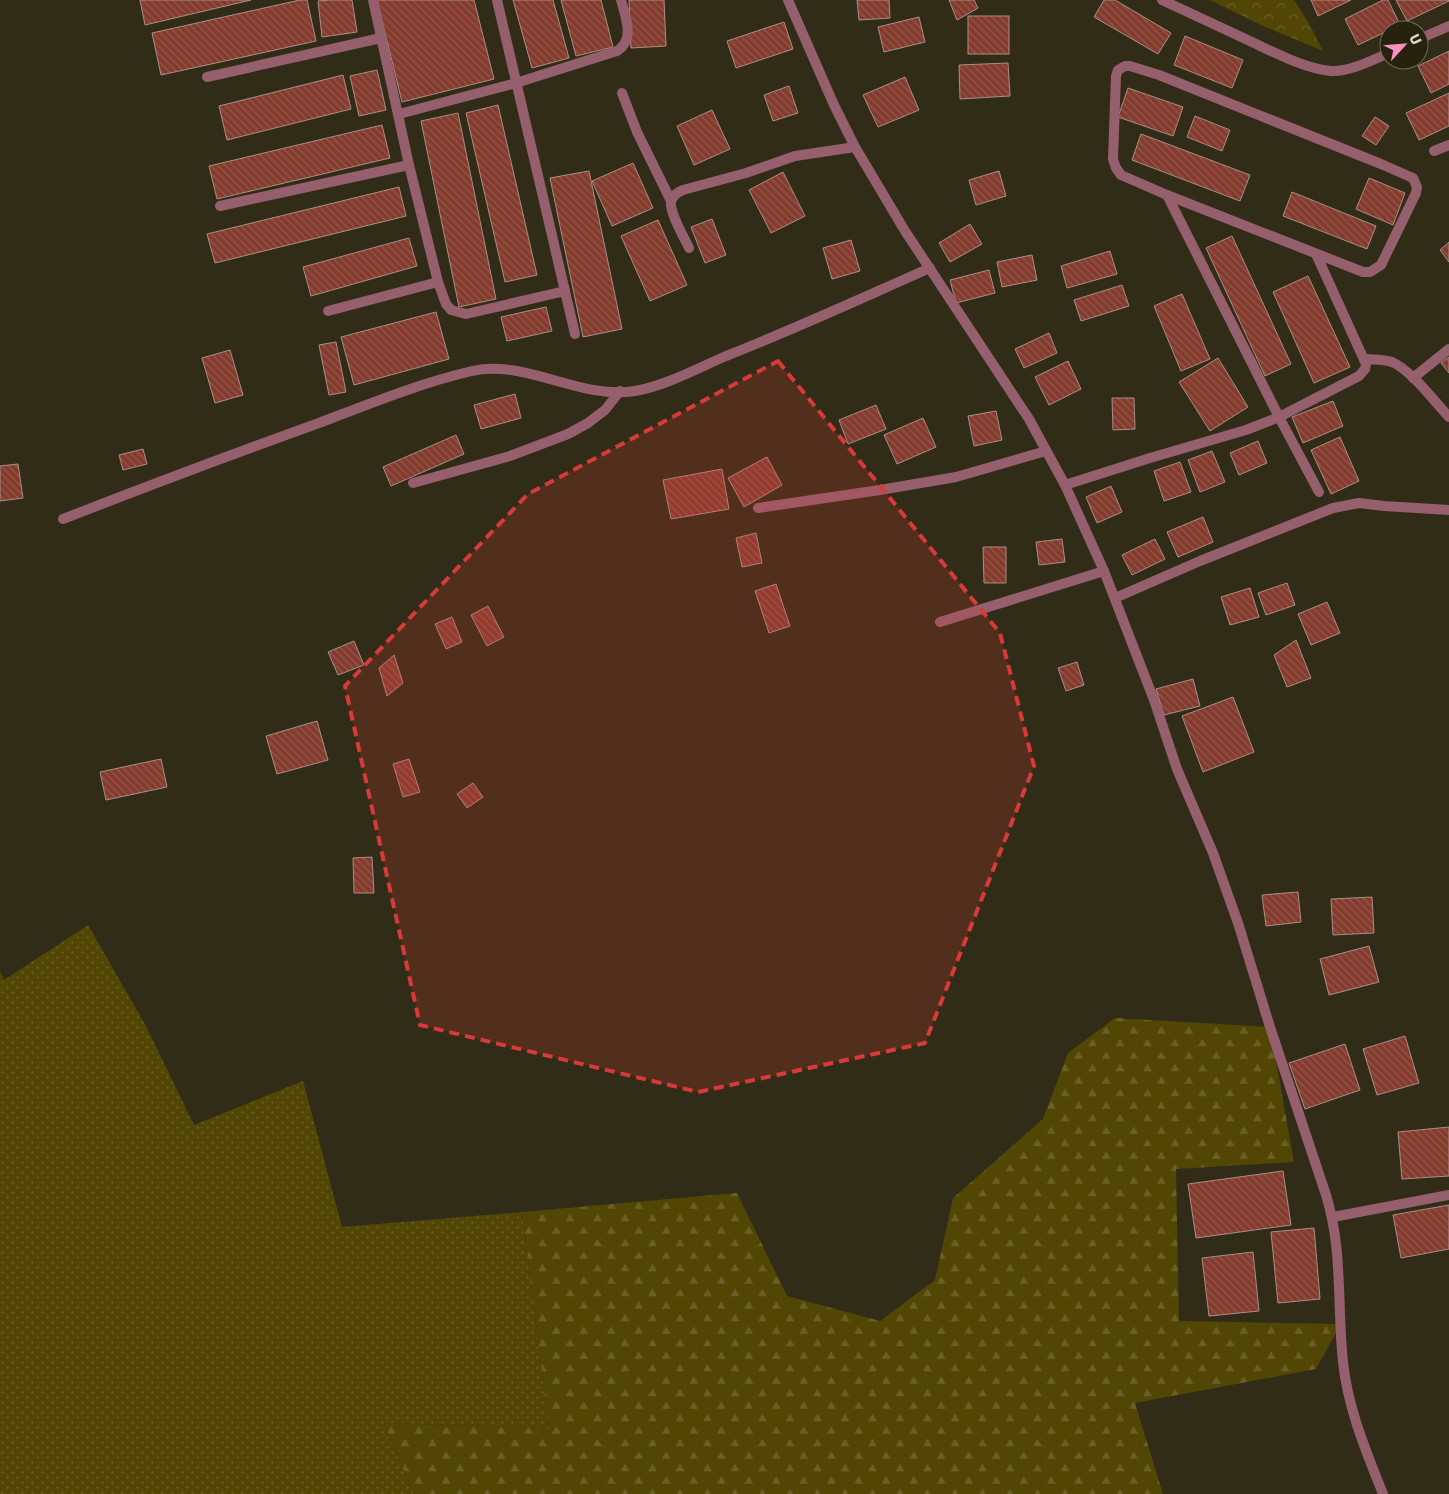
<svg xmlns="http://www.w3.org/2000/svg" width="1449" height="1494" font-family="Jost,sans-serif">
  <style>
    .grass { fill: url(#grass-dots) }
    .forest { fill: url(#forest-firs) }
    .park { fill: url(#park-crowns) }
    .building { fill: url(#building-back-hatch); stroke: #ab8e88 }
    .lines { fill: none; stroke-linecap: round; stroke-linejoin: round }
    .minor { stroke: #955f6d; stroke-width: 10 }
    .marked { fill: #d73a38; fill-opacity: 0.2; stroke: #d73a38; stroke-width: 4; stroke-dasharray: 10 6; stroke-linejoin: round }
  </style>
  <defs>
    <pattern id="grass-dots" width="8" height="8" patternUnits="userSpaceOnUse" patternTransform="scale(1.25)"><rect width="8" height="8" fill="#524604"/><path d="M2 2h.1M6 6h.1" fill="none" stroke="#6a6027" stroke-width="1.8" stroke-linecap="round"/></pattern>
    <pattern id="forest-firs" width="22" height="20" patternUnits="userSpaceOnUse" patternTransform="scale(1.25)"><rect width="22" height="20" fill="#524604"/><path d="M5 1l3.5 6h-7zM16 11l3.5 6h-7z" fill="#6a6027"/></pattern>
    <pattern id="park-crowns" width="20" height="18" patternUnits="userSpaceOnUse" patternTransform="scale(1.25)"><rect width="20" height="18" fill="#524604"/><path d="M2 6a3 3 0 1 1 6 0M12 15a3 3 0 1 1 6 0" fill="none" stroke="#6a6027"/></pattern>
    <pattern id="building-back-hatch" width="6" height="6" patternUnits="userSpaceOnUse" patternTransform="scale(1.25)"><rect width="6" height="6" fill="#833b2d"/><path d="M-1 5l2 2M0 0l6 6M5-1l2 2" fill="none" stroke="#94574a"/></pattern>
  </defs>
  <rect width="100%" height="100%" fill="#312c17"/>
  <polygon class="grass" points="88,925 146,1026 194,1125 303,1081 342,1227 522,1212 549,1428 384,1423 414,1494 0,1494 0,972 4,980"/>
  <polygon class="forest" points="1115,1018 1270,1027 1294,1162 1176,1169 1179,1321 1341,1324 1316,1369 1135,1403 1163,1494 414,1494 384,1423 549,1428 522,1212 737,1193 787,1296 880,1321 935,1280 953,1198 1043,1119 1068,1053"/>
  <polygon class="park" points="1210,0 1294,0 1307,20 1323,51 1261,25"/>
  <g class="building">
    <polygon points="140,0 251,0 145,25"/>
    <polygon points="300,0 307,0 316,41 161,75 152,33"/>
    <polygon points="329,0 352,0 357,32 322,37 318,1"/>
    <polygon points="377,0 474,0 494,79 402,102"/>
    <polygon points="513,0 553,0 569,58 532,68"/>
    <polygon points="561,0 601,0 613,47 576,56"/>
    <polygon points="629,0 664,0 666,46 631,48"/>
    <polygon points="857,0 889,0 890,18 859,20"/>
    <polygon points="949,0 974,0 978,8 957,20"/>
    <polygon points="1104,0 1115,0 1171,33 1158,54 1094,17"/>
    <polygon points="1311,0 1351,0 1318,16"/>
    <polygon points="1383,0 1388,0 1400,25 1358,45 1345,19"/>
    <polygon points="1396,0 1448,0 1449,1 1407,21"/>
    <rect x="968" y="16" width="41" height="38"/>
    <polygon points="919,17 925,42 884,52 878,27"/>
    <polygon points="784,22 793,49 736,68 727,41"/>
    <polygon points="1185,36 1243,60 1232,88 1174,65"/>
    <polygon points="1449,51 1449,84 1431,93 1418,66"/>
    <polygon points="1008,63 1010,96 960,99 959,65"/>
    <polygon points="377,70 386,110 359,116 350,76"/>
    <polygon points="343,75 351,109 227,140 219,106"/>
    <polygon points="905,77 919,110 878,127 863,95"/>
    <polygon points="789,86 798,113 773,121 764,95"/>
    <polygon points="1128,88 1183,107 1173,136 1118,117"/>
    <polygon points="1449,93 1449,126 1419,140 1406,113"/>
    <polygon points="498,105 537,275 505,282 466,113"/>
    <polygon points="712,110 730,149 694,165 677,126"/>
    <polygon points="458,113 496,299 459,307 421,121"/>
    <polygon points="1195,116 1230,130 1222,151 1187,137"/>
    <polygon points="1375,117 1389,126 1376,145 1362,136"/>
    <polygon points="382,125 390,158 217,199 209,166"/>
    <polygon points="1141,134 1250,175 1240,201 1132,160"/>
    <polygon points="633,163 653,208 612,226 592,181"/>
    <polygon points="589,171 622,329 583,337 550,178"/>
    <polygon points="999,171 1006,196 976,205 969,180"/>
    <polygon points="783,172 805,216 771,233 749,190"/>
    <polygon points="1369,178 1405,193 1393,225 1356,209"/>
    <polygon points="399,187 406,216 215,263 207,234"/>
    <polygon points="1292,192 1376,226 1367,249 1283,216"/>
    <polygon points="712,219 726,255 705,263 691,227"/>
    <polygon points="658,220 687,285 650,301 621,236"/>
    <polygon points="970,224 982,244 950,262 939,243"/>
    <polygon points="1232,236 1291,364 1265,376 1206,248"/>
    <polygon points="409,238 417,266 311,296 303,267"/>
    <polygon points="851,240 860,271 832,279 823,248"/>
    <polygon points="1449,242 1449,262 1440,250"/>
    <polygon points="1110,251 1117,274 1067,288 1061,266"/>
    <polygon points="1032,255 1037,280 1002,287 997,262"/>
    <polygon points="989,270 995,293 956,303 950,280"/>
    <polygon points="1308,276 1350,367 1314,383 1273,292"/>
    <polygon points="1122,285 1129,306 1081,321 1074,300"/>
    <polygon points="1182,294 1210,359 1181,371 1154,306"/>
    <polygon points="546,307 552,331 507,341 501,317"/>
    <polygon points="436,312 449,359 354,385 341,337"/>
    <polygon points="1049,333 1057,353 1024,368 1015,349"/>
    <polygon points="336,342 346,392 329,395 319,345"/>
    <polygon points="230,350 243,395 215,403 202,358"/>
    <polygon points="1449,357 1449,373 1441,363"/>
    <polygon points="1218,358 1248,407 1210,431 1179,382"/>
    <polygon points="1068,361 1081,389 1049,405 1035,377"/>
    <polygon points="515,394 521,418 481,429 474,405"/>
    <polygon points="1112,398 1134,398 1135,429 1113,430"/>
    <polygon points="1333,401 1343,426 1303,443 1292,417"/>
    <polygon points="876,405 886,429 848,444 839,420"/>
    <polygon points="996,411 1002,440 974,446 968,416"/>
    <polygon points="923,418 936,447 897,464 884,435"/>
    <polygon points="456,435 464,454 391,486 383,467"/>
    <polygon points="1340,437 1359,481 1331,494 1311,450"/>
    <polygon points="1258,441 1267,463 1239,475 1230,453"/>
    <polygon points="143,449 147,464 123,470 119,455"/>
    <polygon points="1212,451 1225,482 1200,492 1188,460"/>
    <polygon points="767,457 782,485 744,507 728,478"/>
    <polygon points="1180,462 1191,492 1164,501 1154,471"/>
    <polygon points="18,464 23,498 0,501 0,466"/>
    <polygon points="722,469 729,509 671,519 663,480"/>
    <polygon points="1111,486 1122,512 1097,523 1086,497"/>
    <polygon points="1203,517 1213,542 1178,557 1167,532"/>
    <polygon points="756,533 762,563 742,567 736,538"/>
    <polygon points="1062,539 1065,562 1039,565 1036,542"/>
    <polygon points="1155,539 1165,559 1132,575 1122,555"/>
    <polygon points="983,547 1006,547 1006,583 984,583"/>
    <polygon points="1287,583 1295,605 1266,615 1258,593"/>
    <polygon points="776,584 790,626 769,633 755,591"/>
    <polygon points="1250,588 1259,617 1230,625 1221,597"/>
    <polygon points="1327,602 1340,633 1311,645 1298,614"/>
    <polygon points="488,606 504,637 487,646 471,615"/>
    <polygon points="452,617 462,642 446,649 435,624"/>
    <polygon points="1296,640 1311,678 1287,687 1274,655"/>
    <polygon points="354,641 364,665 338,675 328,652"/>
    <polygon points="394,655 403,683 387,696 379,668"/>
    <polygon points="1077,662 1084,685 1066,691 1058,668"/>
    <polygon points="1193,679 1200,706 1164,715 1156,689"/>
    <polygon points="1233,697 1254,752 1203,772 1182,716"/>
    <polygon points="317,721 328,760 277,774 266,736"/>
    <polygon points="161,759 167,787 106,800 100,772"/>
    <polygon points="409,759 420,792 403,797 393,764"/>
    <polygon points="473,783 483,797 467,808 457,794"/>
    <polygon points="372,857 374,893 354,893 353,858"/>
    <polygon points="1298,892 1301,922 1266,926 1262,895"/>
    <polygon points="1372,897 1374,933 1333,935 1331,899"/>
    <polygon points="1369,946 1379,982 1329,995 1320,959"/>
    <polygon points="1405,1036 1419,1083 1377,1095 1363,1049"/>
    <polygon points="1345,1044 1360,1090 1305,1109 1289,1063"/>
    <polygon points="1449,1127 1449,1176 1402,1179 1398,1132"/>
    <polygon points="1283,1171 1291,1225 1196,1238 1188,1184"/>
    <polygon points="1449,1205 1449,1249 1401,1258 1393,1215"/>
    <polygon points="1314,1228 1320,1299 1278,1303 1271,1232"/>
    <polygon points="1253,1252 1259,1311 1209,1316 1202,1258"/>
  </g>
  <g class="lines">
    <g class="minor">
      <polyline points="373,0 409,165 438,282 446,304 451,310 466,314 565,291"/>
      <polyline points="497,0 575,334"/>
      <polyline points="788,0 834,105 855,147 905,231 1029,419 1065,485 1150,458 1246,430 1279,417 1167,195"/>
      <path d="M1162,0C1192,14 1222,28 1252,42C1275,53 1306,69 1331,71C1350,72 1372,60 1389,53"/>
      <polyline points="1419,39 1449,26"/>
      <polygon points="1125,66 1130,66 1159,75 1381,164 1413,178 1417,187 1416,193 1381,265 1370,272 1363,272 1167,195 1121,175 1116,168 1113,159 1116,76 1118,70"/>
      <polyline points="207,77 381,38"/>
      <polyline points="622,93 637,132 671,201"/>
      <path d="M399,114L516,83L617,51C635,40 626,18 621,0"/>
      <polyline points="1434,151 1449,145"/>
      <polyline points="220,206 409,165"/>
      <path d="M689,248C684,237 669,212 671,201C673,196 678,192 683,190L746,173L795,156L855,147"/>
      <polyline points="1316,254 1366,364 1365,369 1359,376 1279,417 1319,492"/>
      <polyline points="328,311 438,282"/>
      <path d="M1364,359C1373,360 1383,359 1392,362C1412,371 1433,400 1449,417"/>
      <polyline points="1413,378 1449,349"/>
      <polyline points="413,483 510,456 568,434 588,423 605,410 620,391"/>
      <path d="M1065,485L1104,571L1154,700L1177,769L1213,853L1238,923L1270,1027L1326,1195C1343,1249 1337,1306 1343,1362C1348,1409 1366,1451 1383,1494"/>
      <polyline points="758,508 880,490 956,477 1046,451"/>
      <path d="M63,519C148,486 233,454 319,423C369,404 420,383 472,371C527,359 579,400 635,391C665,386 698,368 726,356C795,329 862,298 930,268"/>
      <polyline points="1115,598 1200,561 1333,508 1359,503 1384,506 1449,510"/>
      <polyline points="940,622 1104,571"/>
      <polyline points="1333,1217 1449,1195"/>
    </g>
  </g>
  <path class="marked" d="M778,361L1000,633L1034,766L925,1043L698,1092L420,1025L345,686L528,494Z"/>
  <g transform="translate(1404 45) rotate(64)"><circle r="24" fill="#27220d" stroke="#6f6b59"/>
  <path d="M0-4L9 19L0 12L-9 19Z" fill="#fd8ec0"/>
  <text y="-8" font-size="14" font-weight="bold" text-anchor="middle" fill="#dcd9cc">U</text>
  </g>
</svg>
